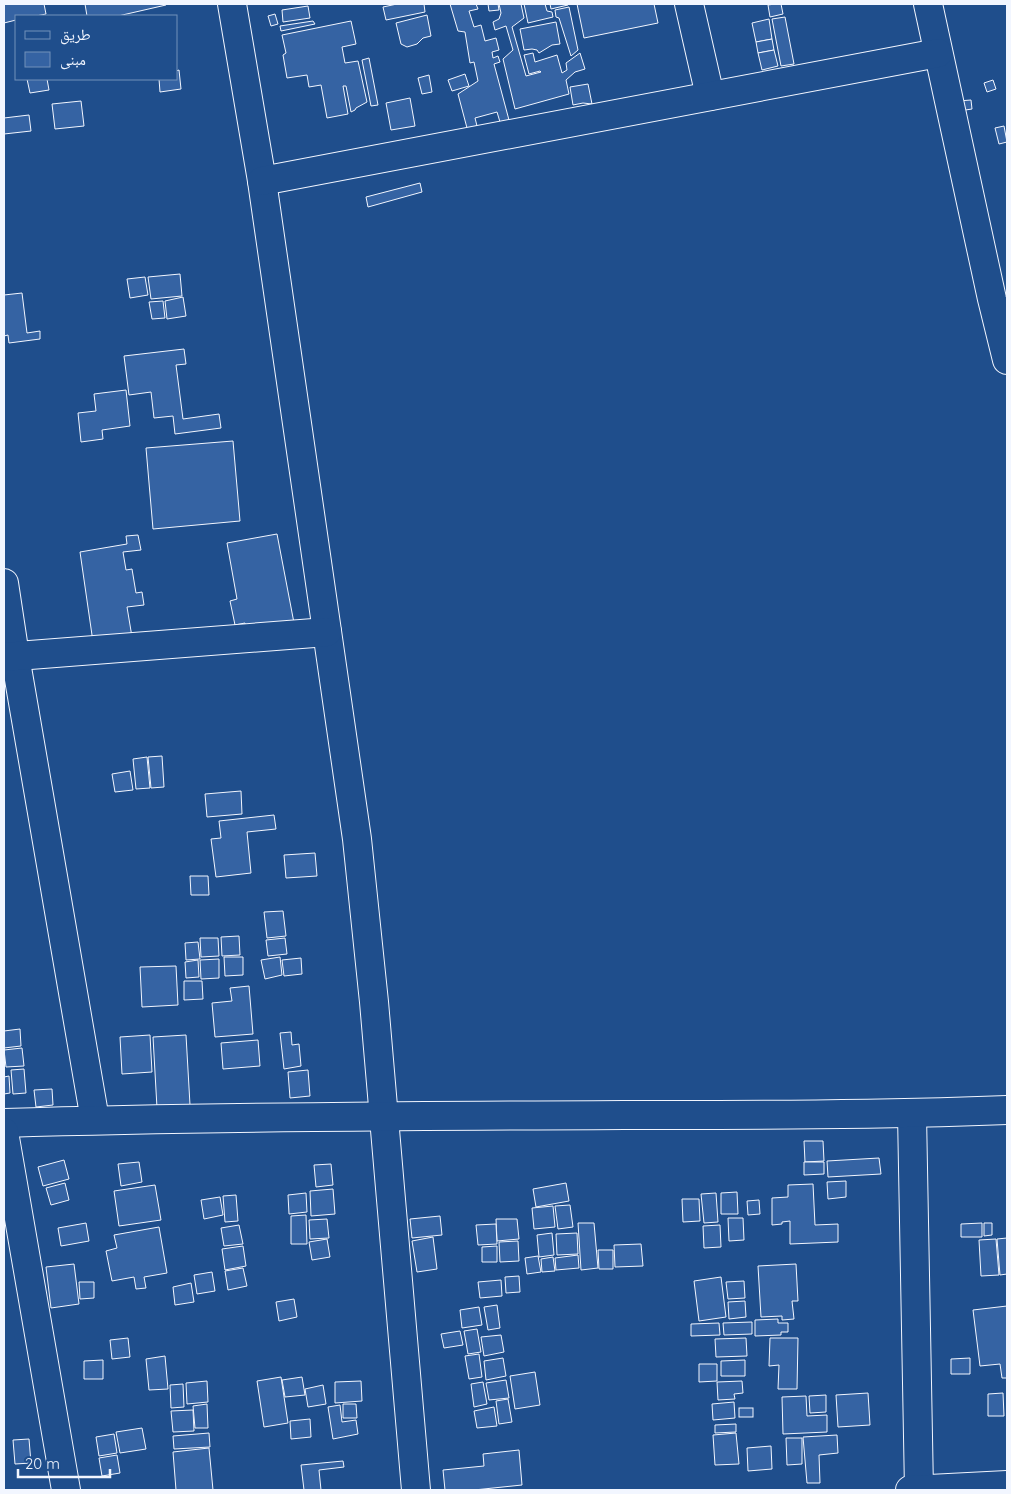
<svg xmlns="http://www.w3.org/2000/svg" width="1011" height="1494" font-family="Quicksand,'Noto Naskh Arabic',sans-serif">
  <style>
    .building { fill: #3563a3; stroke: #f2f6ff }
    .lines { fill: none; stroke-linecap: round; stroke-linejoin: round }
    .minor-casing { stroke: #f2f6ff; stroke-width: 30 }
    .minor { stroke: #1f4e8c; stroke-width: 28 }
  </style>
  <rect width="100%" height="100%" fill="#1f4e8c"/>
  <g class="building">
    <polygon points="4,4 44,4 46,14 36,16 16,16 16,20 4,23"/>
    <polygon points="85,4 165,4 166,5 118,16 87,16"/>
    <polygon points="397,4 424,4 425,12 386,20 383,7"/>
    <polygon points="450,4 476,4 478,9 469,11 474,27 481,25 485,41 496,38 499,50 492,52 493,58 498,56 500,62 494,64 509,120 500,122 497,112 475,118 477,126 467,128 458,94 478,81 474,62 470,63 465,32 458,31"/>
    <polygon points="488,4 498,4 499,10 489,11"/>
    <polygon points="499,4 521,4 524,18 512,27 526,76 541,72 540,71 529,74 524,55 533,53 535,62 557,55 562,73 567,70 566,63 580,53 585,69 575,72 566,80 569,94 515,109 503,59 513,50 506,26 495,30 493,22 499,19 501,13"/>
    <polygon points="524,4 545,4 547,11 552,12 553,17 528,23"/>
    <polygon points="550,4 567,4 568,5 551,9"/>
    <polygon points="573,4 654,4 658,23 584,38 577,4"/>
    <polygon points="775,4 781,4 783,14 770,17 768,5"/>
    <polygon points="308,6 310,18 283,22 282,10"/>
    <polygon points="569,7 578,50 571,56 559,18 556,17 555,10"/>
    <polygon points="275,14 278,24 271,26 268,16"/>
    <polygon points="427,15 431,36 423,38 417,44 407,47 401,44 396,23"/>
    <polygon points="785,17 794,64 781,66 772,19"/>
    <polygon points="769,19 772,39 756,42 752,23"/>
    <polygon points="313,21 315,24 281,31 280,26"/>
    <polygon points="351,21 356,44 342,47 345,63 358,61 367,102 356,108 355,110 351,112 346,86 343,86 348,114 327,118 321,85 309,87 307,75 287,78 283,55 286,53 282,35"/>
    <polygon points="556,22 560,44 552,45 539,53 537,50 532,49 524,50 520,29"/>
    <polygon points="772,39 774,50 758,53 756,42"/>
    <polygon points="774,50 778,66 762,70 758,53"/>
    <polygon points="369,58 378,105 371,106 362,60"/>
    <polygon points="179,70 181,89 160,92 159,79 176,79 176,71"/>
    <polygon points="465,74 469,86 452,91 448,80"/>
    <polygon points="429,75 432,92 422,94 418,78"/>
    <polygon points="27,79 47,79 49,90 30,93"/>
    <polygon points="993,80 996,89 987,92 984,83"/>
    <polygon points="588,84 592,104 583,103 573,105 570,87"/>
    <polygon points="410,98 415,126 391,130 386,103"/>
    <polygon points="971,100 972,109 959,111 958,101"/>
    <polygon points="81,101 84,126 55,129 52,104"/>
    <polygon points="29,115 31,131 4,134 4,118"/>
    <polygon points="1004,126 1007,142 999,144 995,128"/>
    <polygon points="420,183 422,192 368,207 366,197"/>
    <polygon points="180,274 182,296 151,299 148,277"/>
    <polygon points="145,277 148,295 130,298 127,279"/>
    <polygon points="22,293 27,333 40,331 40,339 9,343 8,335 4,336 4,295"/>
    <polygon points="183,297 186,316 167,319 165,301"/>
    <polygon points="163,301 165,318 152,319 149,302"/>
    <polygon points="184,349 186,364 176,365 183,419 219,414 221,428 175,434 173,416 154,418 151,392 129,395 124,356"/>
    <polygon points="126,390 130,426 102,430 103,439 81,442 78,413 96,411 94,394"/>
    <polygon points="233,441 240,521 153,529 146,448"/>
    <polygon points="277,534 294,623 247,633 245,623 235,625 230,601 237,599 227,543"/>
    <polygon points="138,535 141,550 123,552 126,570 132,569 136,593 142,592 144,605 127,607 132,637 93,642 80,552 127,544 126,536"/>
    <polygon points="162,756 164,787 151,788 148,757"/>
    <polygon points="147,757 150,788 136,789 133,759"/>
    <polygon points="130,771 133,790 115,792 112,774"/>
    <polygon points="241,791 242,814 207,817 205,794"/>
    <polygon points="274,815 276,829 247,832 251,873 216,877 211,839 221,838 219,821"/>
    <polygon points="315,853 317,876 286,878 284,855"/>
    <polygon points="190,876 208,876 209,895 191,895"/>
    <polygon points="283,911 286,936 267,938 264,912"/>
    <polygon points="239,936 240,955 222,956 221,937"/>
    <polygon points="200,938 218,938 219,956 201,957"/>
    <polygon points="285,938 287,954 268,956 266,940"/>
    <polygon points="198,942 200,959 186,960 185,943"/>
    <polygon points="224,957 243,957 243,975 225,976"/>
    <polygon points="280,957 282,975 265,979 261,960"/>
    <polygon points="301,958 302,974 284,976 282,960"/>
    <polygon points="219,959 219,978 201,979 200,960"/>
    <polygon points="198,960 199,977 186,978 185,962"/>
    <polygon points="176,966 178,1005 142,1007 140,967"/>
    <polygon points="184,981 202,981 203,999 184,1000"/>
    <polygon points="249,986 253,1034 215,1037 212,1003 232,1001 230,988"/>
    <polygon points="20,1029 21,1046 4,1048 4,1031"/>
    <polygon points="291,1032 292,1045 299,1044 301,1066 284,1069 280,1033"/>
    <polygon points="150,1035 152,1072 122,1074 120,1037"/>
    <polygon points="186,1035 190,1105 157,1108 153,1037"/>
    <polygon points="258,1040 260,1066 223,1069 221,1043"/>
    <polygon points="22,1048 24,1066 6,1067 4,1050"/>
    <polygon points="24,1069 26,1093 13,1094 11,1070"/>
    <polygon points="308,1070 310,1096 290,1098 288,1072"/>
    <polygon points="9,1076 10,1093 4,1094 4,1077"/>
    <polygon points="52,1089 53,1105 36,1107 34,1090"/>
    <polygon points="804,1141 823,1141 824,1161 805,1162"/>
    <polygon points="879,1158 881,1174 828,1177 827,1161"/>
    <polygon points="64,1160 69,1179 43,1186 38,1167"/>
    <polygon points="139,1162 142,1182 121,1186 118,1164"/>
    <polygon points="804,1162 824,1162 824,1174 804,1175"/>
    <polygon points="331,1164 333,1185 316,1187 314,1165"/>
    <polygon points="846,1181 846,1197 828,1199 827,1182"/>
    <polygon points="65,1183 69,1200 51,1205 46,1188"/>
    <polygon points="566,1183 569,1201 536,1207 533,1189"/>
    <polygon points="813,1184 815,1225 838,1224 838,1242 790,1244 790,1221 782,1222 782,1224 772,1225 772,1198 788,1197 788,1185"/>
    <polygon points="155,1185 161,1220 119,1226 114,1191"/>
    <polygon points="333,1189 335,1214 311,1216 310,1191"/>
    <polygon points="737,1192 738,1214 721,1214 721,1193"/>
    <polygon points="306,1193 307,1212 289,1214 288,1195"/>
    <polygon points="716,1193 718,1222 704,1223 701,1194"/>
    <polygon points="236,1195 238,1221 225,1222 223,1196"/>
    <polygon points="220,1197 223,1215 204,1219 201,1200"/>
    <polygon points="682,1199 699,1199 700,1221 683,1222"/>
    <polygon points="759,1200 760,1214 748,1215 747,1201"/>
    <polygon points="570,1205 573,1227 558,1229 555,1206"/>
    <polygon points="553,1206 555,1227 534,1229 532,1208"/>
    <polygon points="306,1215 307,1244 291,1244 291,1216"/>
    <polygon points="440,1216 442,1235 412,1238 410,1219"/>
    <polygon points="728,1218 743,1218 744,1240 729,1241"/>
    <polygon points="327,1219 329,1238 310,1239 309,1220"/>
    <polygon points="496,1219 517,1219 519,1239 497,1241"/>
    <polygon points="86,1223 89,1241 61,1246 58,1228"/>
    <polygon points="578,1223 594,1223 598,1268 581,1270"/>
    <polygon points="982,1223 982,1237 961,1237 961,1224"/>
    <polygon points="984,1223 992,1223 992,1235 984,1236"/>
    <polygon points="496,1224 497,1244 478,1245 476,1225"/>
    <polygon points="239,1225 243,1244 224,1246 221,1228"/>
    <polygon points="720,1225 721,1247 704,1248 703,1226"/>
    <polygon points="159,1227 167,1273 144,1277 146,1288 136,1289 134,1277 112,1281 106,1251 117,1248 114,1235"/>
    <polygon points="552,1233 554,1255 539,1257 537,1235"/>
    <polygon points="577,1233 578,1254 557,1255 556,1234"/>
    <polygon points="433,1237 437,1269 417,1272 412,1241"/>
    <polygon points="1007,1238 1007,1274 1000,1275 997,1239"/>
    <polygon points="327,1239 330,1257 312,1260 309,1242"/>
    <polygon points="996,1239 999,1275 981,1276 979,1240"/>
    <polygon points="518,1241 519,1261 500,1262 499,1242"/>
    <polygon points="641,1244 643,1266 615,1267 614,1245"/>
    <polygon points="243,1246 246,1266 225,1270 222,1249"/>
    <polygon points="497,1246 497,1262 482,1262 482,1247"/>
    <polygon points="598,1250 613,1250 613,1269 599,1269"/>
    <polygon points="578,1255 579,1268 556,1270 555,1258"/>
    <polygon points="538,1256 541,1272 527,1274 525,1258"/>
    <polygon points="553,1257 555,1271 542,1272 541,1259"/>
    <polygon points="74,1264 79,1304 51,1308 46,1267"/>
    <polygon points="796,1264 798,1301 792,1301 794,1319 782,1320 782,1316 761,1317 758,1266"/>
    <polygon points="243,1268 247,1286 228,1290 225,1271"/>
    <polygon points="212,1272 215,1291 197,1294 194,1275"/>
    <polygon points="519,1276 520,1292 506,1293 505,1277"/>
    <polygon points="721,1277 726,1317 699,1321 694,1281"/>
    <polygon points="501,1280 502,1296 480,1298 478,1282"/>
    <polygon points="744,1281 745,1298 728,1299 726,1282"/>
    <polygon points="79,1282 94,1282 94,1298 80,1299"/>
    <polygon points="191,1283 194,1302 175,1305 173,1287"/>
    <polygon points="294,1299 297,1317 279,1321 276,1302"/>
    <polygon points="745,1301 746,1317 729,1319 728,1302"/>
    <polygon points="497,1305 500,1328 488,1330 484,1307"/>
    <polygon points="1007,1306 1007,1378 1002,1378 1000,1364 980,1366 973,1310"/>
    <polygon points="479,1307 482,1325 462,1328 460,1310"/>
    <polygon points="778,1319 778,1323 788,1323 788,1332 781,1332 781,1335 755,1336 755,1320"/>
    <polygon points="752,1322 752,1334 724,1335 723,1323"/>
    <polygon points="719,1323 720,1335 691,1336 691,1324"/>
    <polygon points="477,1329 481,1352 468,1354 464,1331"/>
    <polygon points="460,1331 463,1345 444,1348 441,1334"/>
    <polygon points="501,1335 504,1352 484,1356 481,1337"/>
    <polygon points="128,1338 130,1357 112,1359 110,1340"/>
    <polygon points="746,1338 747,1356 716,1357 715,1339"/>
    <polygon points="770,1338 798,1338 797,1389 778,1389 779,1365 769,1366"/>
    <polygon points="479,1354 482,1377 469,1379 465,1356"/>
    <polygon points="165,1356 168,1389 149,1390 146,1359"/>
    <polygon points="503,1358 506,1376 486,1380 484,1361"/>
    <polygon points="970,1358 970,1374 951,1374 951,1359"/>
    <polygon points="103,1360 103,1379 84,1379 84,1361"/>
    <polygon points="745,1360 745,1376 721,1376 721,1361"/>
    <polygon points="699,1364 717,1364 717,1381 699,1382"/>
    <polygon points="535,1372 540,1405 515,1409 510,1376"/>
    <polygon points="281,1377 288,1423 264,1427 257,1381"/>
    <polygon points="302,1377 305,1395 285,1397 282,1380"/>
    <polygon points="506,1380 509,1398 489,1400 486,1383"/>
    <polygon points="207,1381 208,1402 187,1404 186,1383"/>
    <polygon points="361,1381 362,1401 335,1403 335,1382"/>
    <polygon points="742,1381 743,1393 734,1394 735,1399 718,1400 717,1382"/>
    <polygon points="483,1382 487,1404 474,1407 471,1384"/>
    <polygon points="183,1384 184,1407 171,1408 170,1385"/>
    <polygon points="323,1385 326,1404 308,1407 305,1389"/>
    <polygon points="868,1393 870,1425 838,1427 836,1395"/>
    <polygon points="1003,1393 1004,1416 988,1416 988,1394"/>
    <polygon points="826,1395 826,1412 810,1413 809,1396"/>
    <polygon points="806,1396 807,1416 827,1415 827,1432 783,1434 782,1397"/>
    <polygon points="508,1399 512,1422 499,1424 496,1401"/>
    <polygon points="734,1402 735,1418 713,1420 712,1404"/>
    <polygon points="207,1404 208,1428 195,1428 193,1406"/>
    <polygon points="343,1404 356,1404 357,1418 343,1418"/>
    <polygon points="340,1405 342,1422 356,1420 358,1434 333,1439 328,1407"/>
    <polygon points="494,1407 497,1426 477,1428 474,1411"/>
    <rect x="739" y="1408" width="14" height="9"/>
    <polygon points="193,1410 194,1431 173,1432 171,1411"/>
    <polygon points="310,1419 311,1437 291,1439 290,1421"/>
    <polygon points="736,1424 736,1432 715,1433 715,1425"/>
    <polygon points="142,1428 146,1449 120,1453 116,1432"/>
    <polygon points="209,1433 210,1447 174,1449 173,1436"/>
    <polygon points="736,1433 739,1464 715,1465 713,1435"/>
    <polygon points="114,1434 117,1453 99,1456 96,1437"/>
    <polygon points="837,1435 838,1453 819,1455 820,1483 807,1483 803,1437"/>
    <polygon points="786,1438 802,1438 802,1464 787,1465"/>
    <polygon points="29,1439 31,1463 15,1464 13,1440"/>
    <polygon points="771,1446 772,1469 748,1471 747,1448"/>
    <polygon points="209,1448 213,1490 176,1490 173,1452"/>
    <polygon points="519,1450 522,1485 474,1490 445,1490 443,1470 484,1466 483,1454"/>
    <polygon points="117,1455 120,1473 102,1476 99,1458"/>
    <polygon points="343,1461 344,1467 319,1470 321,1490 304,1490 301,1465"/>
  </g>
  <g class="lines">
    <defs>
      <g id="minor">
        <polyline points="232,4 262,181 357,839 374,1002 416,1490"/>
        <polyline points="689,4 710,96"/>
        <polyline points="928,4 992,299 1007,360"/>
        <polyline points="262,181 938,53"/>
        <polyline points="4,583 15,656 95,1120"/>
        <polyline points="4,657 327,632"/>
        <polyline points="912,1114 919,1490"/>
        <path d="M4,1123C210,1117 417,1116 624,1115C752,1115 880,1115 1007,1110"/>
        <polyline points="4,1132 66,1490"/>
        <polyline points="910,1490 1007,1485"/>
      </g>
    </defs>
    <use href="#minor" class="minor-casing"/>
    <use href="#minor" class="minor"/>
  </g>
  <rect width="1011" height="1494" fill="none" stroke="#f2f6ff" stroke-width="10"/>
  <rect x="15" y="15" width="162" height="65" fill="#1f4e8c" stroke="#7391ba"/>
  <rect x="25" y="31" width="25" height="8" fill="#1f4e8c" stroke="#7391ba"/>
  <text x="60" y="40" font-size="15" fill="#f2f6ff">طريق</text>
  <rect x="25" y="52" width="25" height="15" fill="#3563a3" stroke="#7391ba"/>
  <text x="60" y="65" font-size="15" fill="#f2f6ff">مبنى</text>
  <path d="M18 1469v8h92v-8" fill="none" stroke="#f2f6ff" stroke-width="2.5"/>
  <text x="25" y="1469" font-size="15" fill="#f2f6ff" stroke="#1f4e8c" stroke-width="4" paint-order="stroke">20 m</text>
</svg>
